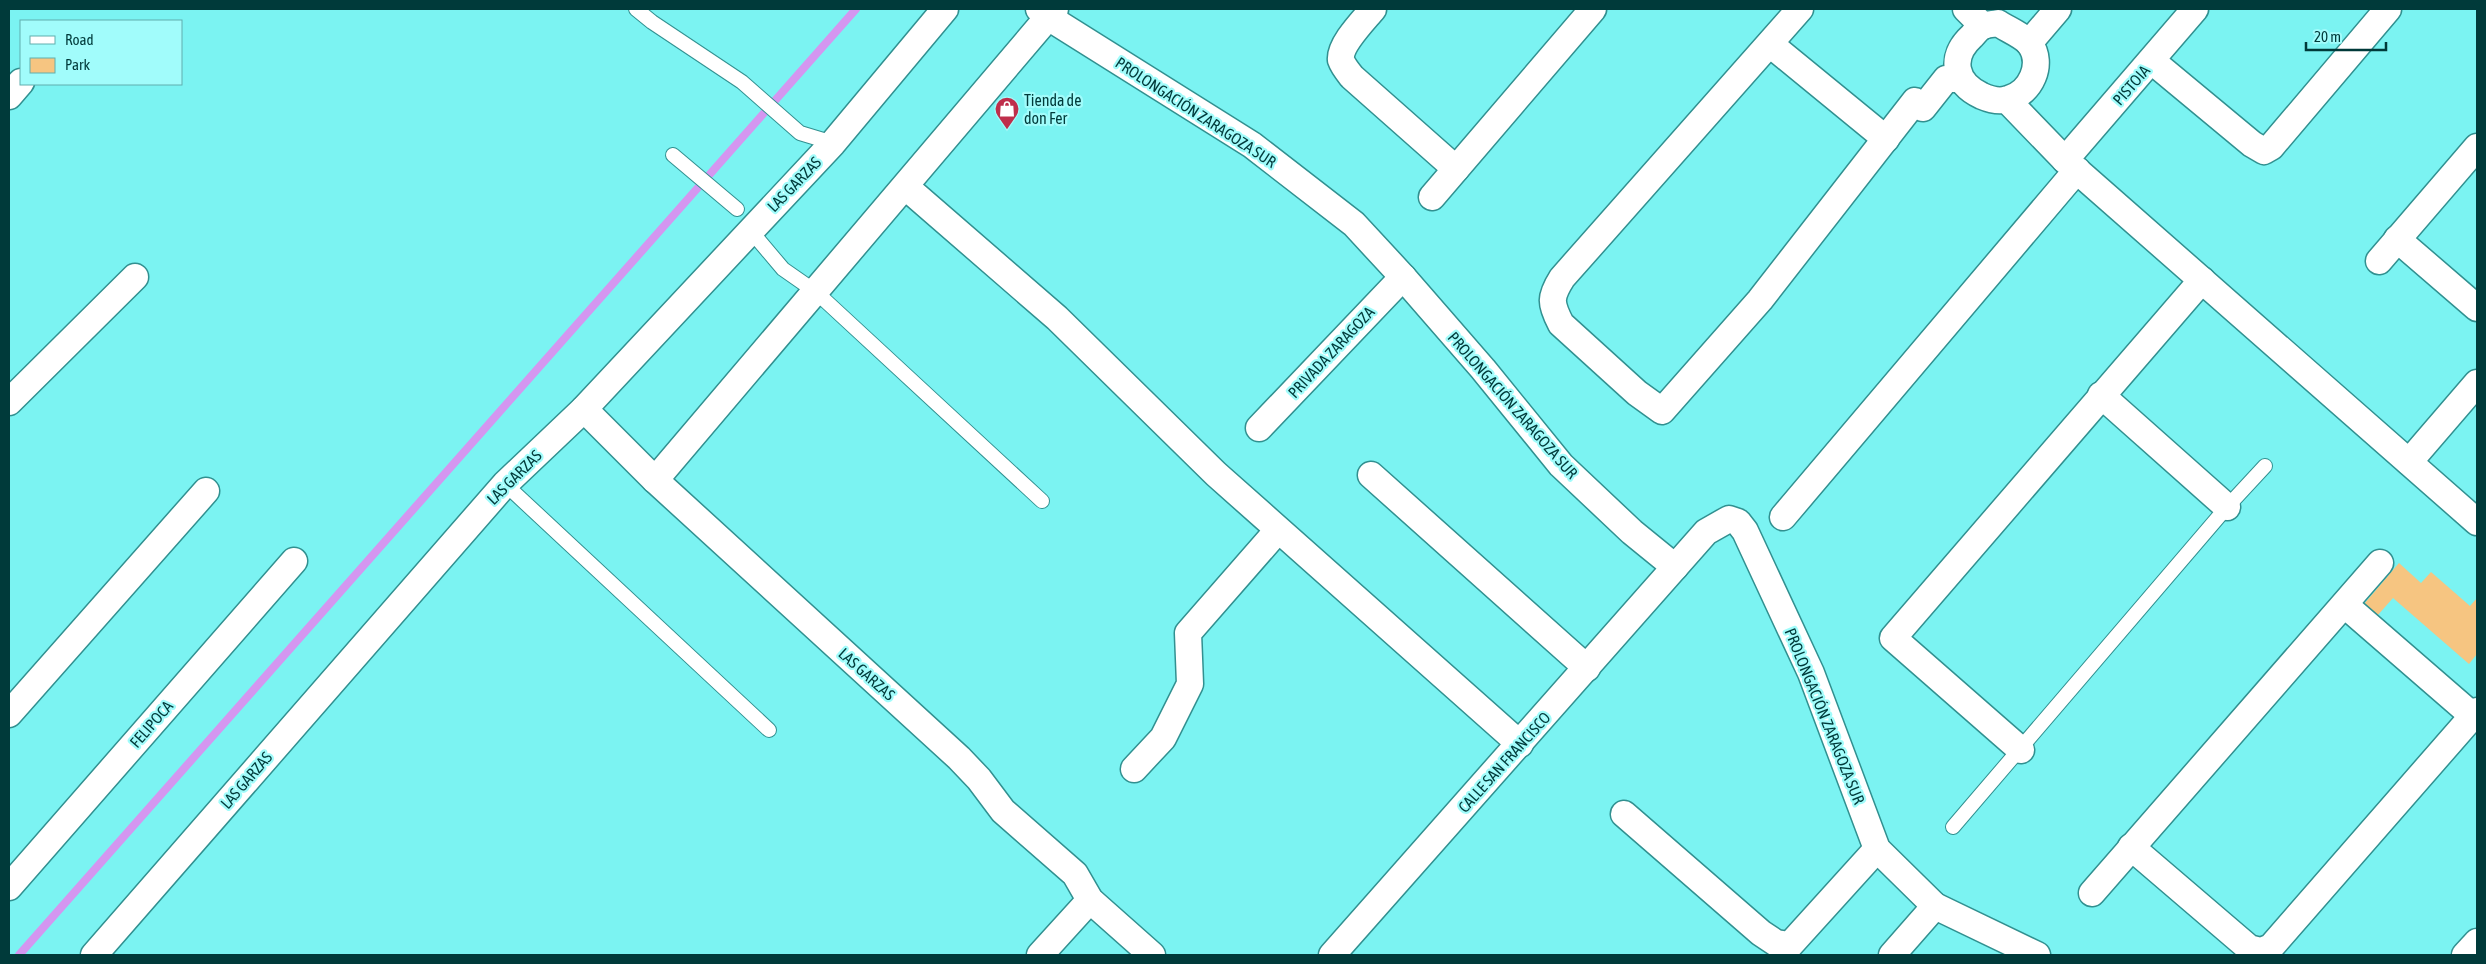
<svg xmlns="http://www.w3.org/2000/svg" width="2486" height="964" font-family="'Asap Condensed',sans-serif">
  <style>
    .green { fill: #f6c581 }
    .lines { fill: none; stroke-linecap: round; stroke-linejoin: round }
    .stream { stroke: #d496f0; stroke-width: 8 }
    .service-casing { stroke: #319090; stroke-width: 16 }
    .minor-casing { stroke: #319090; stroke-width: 29 }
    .service { stroke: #fff; stroke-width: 14 }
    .minor { stroke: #fff; stroke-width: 26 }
    .labels { text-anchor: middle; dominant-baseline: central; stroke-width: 4.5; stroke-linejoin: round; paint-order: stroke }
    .street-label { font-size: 16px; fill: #003a3a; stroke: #a1fcfb }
    .poi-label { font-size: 16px; fill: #003a3a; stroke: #a1fcfb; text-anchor: start }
  </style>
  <rect width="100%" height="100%" fill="#7bf3f2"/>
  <polygon class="green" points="2399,563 2421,583 2431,572 2470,606 2477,598 2477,654 2469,664 2393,598 2377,616 2364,604"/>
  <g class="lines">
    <polyline class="stream" points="19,955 856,9"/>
    <defs>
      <g id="service">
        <polyline points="636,9 652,22 742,82 800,133 833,143"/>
        <polyline points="673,155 737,209"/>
        <polyline points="750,230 783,269 816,292 1042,501"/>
        <polyline points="505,484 769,730"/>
        <polyline points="1953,827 2227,507 2265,466"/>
      </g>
      <g id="minor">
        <polyline points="1039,9 1048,17 1252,145 1354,224 1403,277 1483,369 1561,465 1632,532 1675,567"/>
        <path d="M1373,9C1364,20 1339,45 1341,60C1343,66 1348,72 1352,77L1456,169"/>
        <path d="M1800,9L1562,278C1550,297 1550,303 1561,324L1637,393L1662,411L1760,300L1915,101L1923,108L1946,79H1960"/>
        <polyline points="1966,9 1983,26"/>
        <path d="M1998,23C2007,29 2024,36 2030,44C2044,64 2031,93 2008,99C2000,102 1989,99 1982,96C1954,83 1949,57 1972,36C1975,33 1979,27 1983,26C1987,24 1994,24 1998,23Z"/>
        <polyline points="2029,43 2058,9"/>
        <polyline points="1770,44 1886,139"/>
        <polyline points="2152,61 2252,144 2264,151 2271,147 2388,9"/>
        <polyline points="9,96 21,82"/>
        <polyline points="2007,100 2065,160 2477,522"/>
        <polyline points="2065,160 2195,9"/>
        <polyline points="906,187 1057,318 1216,474 1520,744"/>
        <polyline points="1432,197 1593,9"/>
        <polyline points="2397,239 2477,308"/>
        <polyline points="2379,261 2477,147"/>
        <polyline points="2101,395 2227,507"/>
        <polyline points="9,402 135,277"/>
        <polyline points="584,409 655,480 959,758 979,779 1003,811 1075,874 1090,900 1152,955"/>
        <polyline points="1259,428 1403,277"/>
        <polyline points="2409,462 2477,383"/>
        <polyline points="1371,475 1587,668"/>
        <polyline points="655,480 1055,9"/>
        <polyline points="1783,517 2077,170"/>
        <polyline points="2345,605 2473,716"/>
        <polyline points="9,714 206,491"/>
        <polyline points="2021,750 1893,638 2202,280"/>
        <polyline points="1134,769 1163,738 1190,684 1188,633 1278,530"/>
        <polyline points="1624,814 1761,933 1776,943 1790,945 1877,849"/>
        <polyline points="2131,847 2249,948 2261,951 2271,947 2477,711"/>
        <polyline points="9,887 294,561"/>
        <polyline points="2092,893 2380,563"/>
        <polyline points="94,955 505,484 584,409 833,143 945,9"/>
        <polyline points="1040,955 1090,900"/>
        <polyline points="1332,955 1706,532 1729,519 1738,522 1745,531 1811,673 1877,849 1935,906 2037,955"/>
        <polyline points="1892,955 1935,906"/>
        <polyline points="2465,955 2477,942"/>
      </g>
    </defs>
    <use href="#service" class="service-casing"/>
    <use href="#minor" class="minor-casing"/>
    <use href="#service" class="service"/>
    <use href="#minor" class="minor"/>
  </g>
  <defs>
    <symbol id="shop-pin" viewBox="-11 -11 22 30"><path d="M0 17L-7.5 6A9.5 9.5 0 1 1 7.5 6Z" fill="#bf2e4b" stroke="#a1fcfb"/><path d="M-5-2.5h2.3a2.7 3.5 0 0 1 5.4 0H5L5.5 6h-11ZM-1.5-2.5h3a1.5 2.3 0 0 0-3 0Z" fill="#fff"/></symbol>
  </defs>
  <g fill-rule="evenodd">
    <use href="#shop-pin" x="993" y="95" width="28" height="38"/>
  </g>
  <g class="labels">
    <g class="street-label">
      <text transform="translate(2131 85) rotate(-49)">PISTOIA</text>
      <text transform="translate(1196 112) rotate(33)">PROLONGACIÓN ZARAGOZA SUR</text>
      <text transform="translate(794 184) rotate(-46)">LAS GARZAS</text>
      <text transform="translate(1331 352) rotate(-47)">PRIVADA ZARAGOZA</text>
      <text transform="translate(1513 405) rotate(49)">PROLONGACIÓN ZARAGOZA SUR</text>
      <text transform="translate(514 477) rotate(-45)">LAS GARZAS</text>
      <text transform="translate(867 674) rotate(42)">LAS GARZAS</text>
      <text transform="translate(1825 716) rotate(68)">PROLONGACIÓN ZARAGOZA SUR</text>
      <text transform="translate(151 724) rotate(-49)">FELIPOCA</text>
      <text transform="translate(1504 762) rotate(-48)">CALLE SAN FRANCISCO</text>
      <text transform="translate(246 780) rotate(-49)">LAS GARZAS</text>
    </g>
    <g class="poi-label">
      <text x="1024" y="100">Tienda de<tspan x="1024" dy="18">don Fer</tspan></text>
    </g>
  </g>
  <rect width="2486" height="964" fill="none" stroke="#003a3a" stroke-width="20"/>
  <rect x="20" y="20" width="162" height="65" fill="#a1fcfb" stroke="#61aeae"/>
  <rect x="30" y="36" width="25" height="8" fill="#ffffff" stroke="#61aeae"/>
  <text x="65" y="45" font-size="15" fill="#003a3a">Road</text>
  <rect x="30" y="58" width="25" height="15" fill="#f6c581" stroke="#61aeae"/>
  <text x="65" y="70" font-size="15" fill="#003a3a">Park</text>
  <path d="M2306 42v8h80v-8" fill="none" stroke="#003a3a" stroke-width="2.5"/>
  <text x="2314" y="42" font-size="15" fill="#003a3a" stroke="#a1fcfb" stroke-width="4" paint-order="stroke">20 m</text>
</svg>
